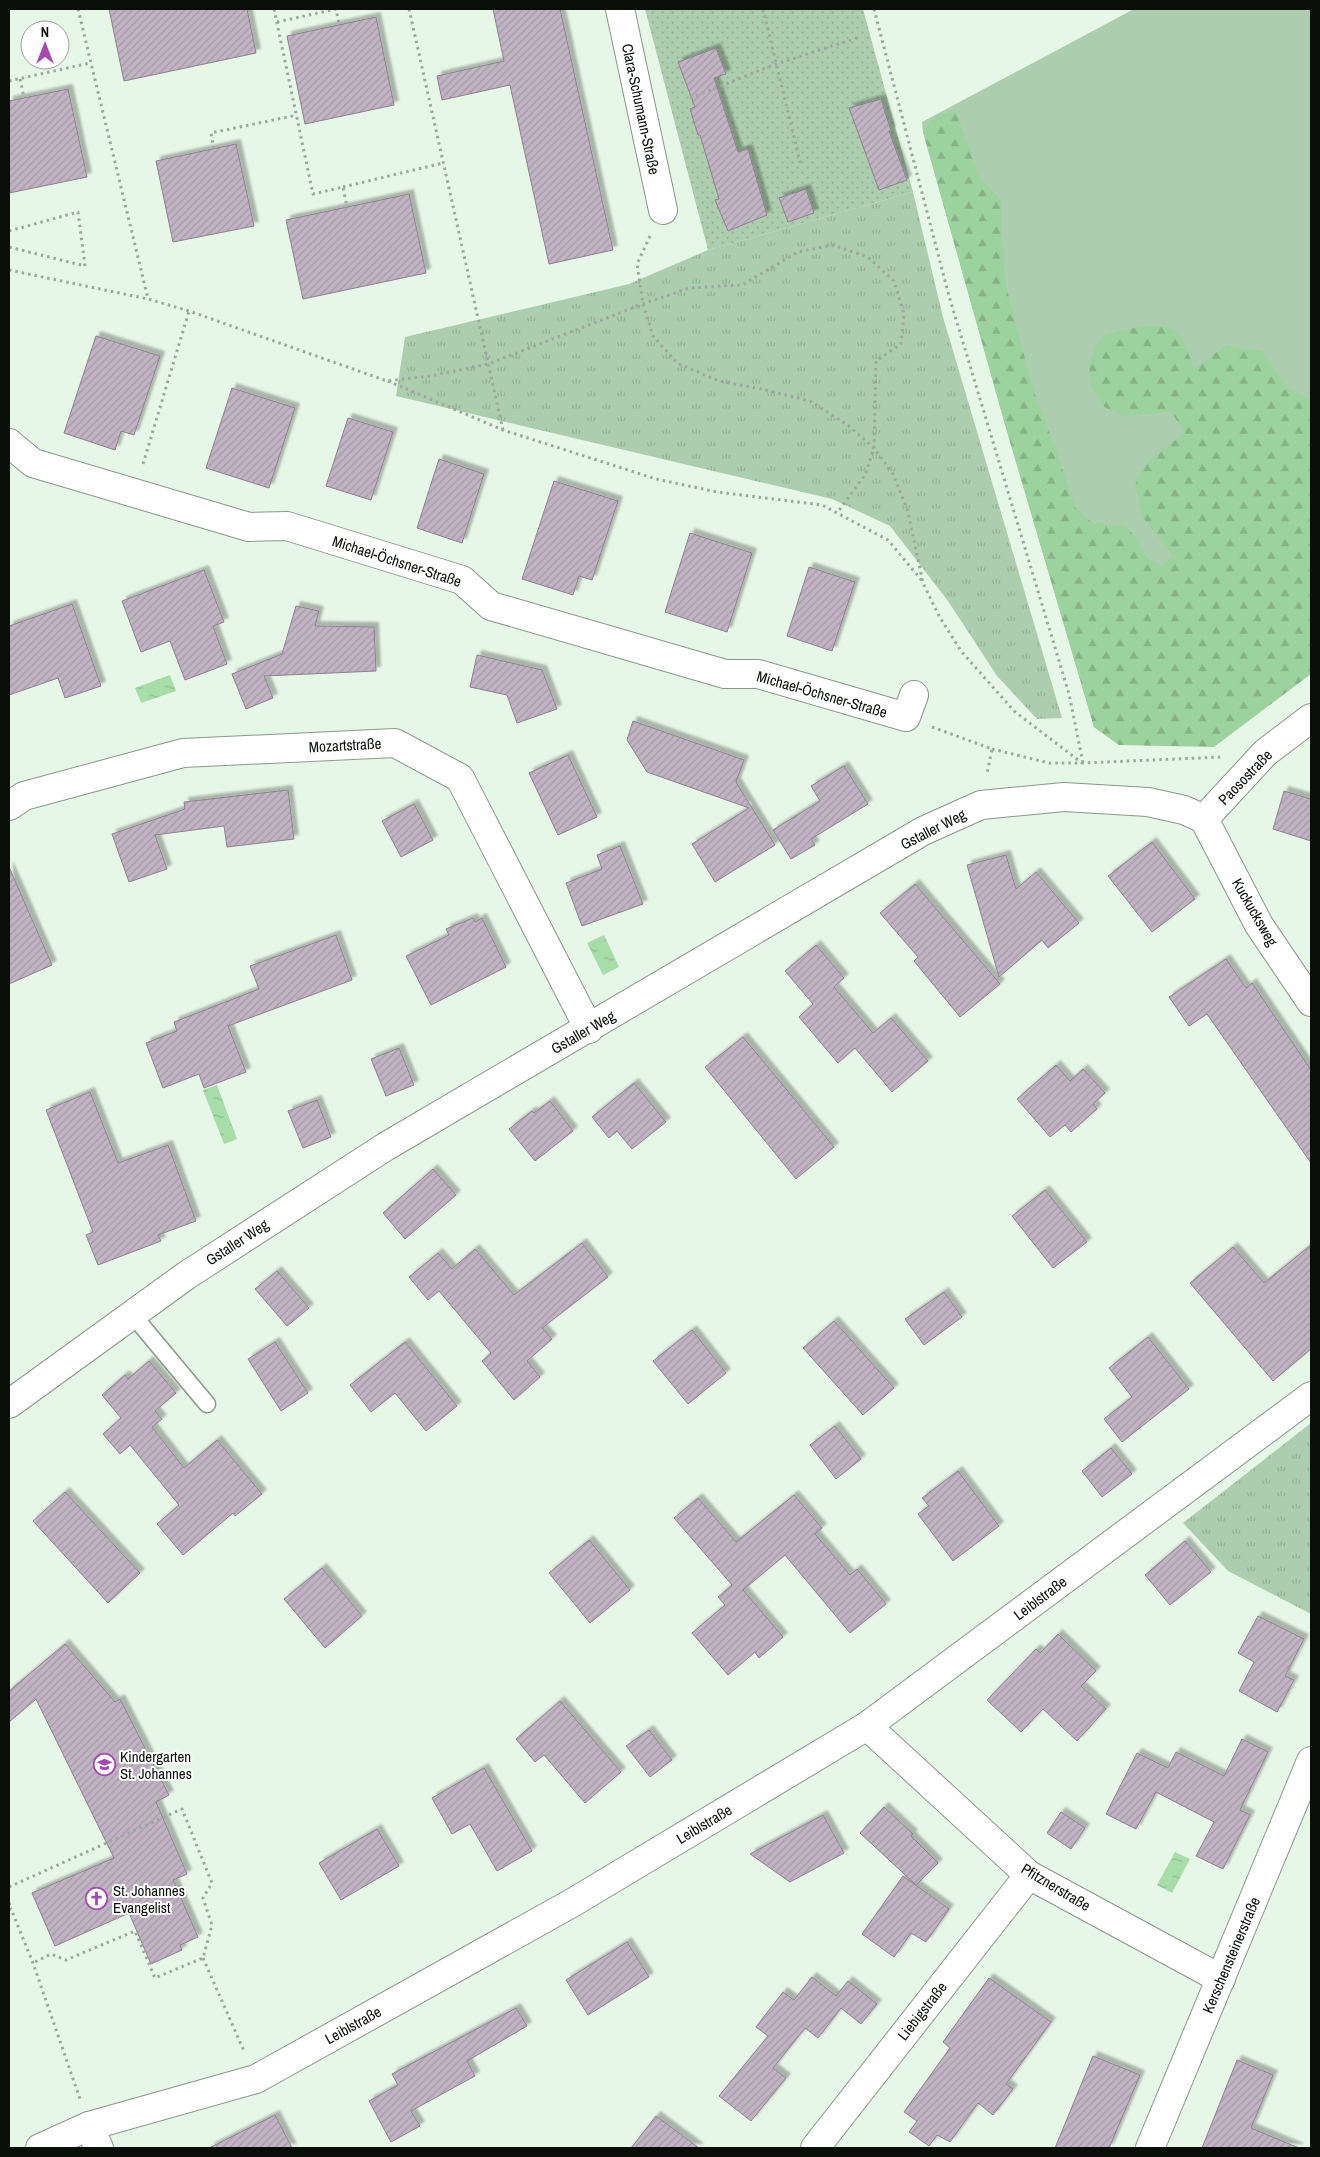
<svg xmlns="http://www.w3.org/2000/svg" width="1320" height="2157" font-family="'Archivo Narrow',sans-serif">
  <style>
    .grass { fill: #adceae }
    .forest { fill: url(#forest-firs) }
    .park { fill: url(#park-tufts) }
    .garden { fill: url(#garden-dots) }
    .water { fill: url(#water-ripples) }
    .building { fill: url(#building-hatch); stroke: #8d808e; filter: url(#shadow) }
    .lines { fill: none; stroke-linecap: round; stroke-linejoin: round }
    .service-casing { stroke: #899788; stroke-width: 19 }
    .minor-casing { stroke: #899788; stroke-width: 30 }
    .path { stroke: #9ba89b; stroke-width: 3; stroke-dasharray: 2.5 4; stroke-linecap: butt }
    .service { stroke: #fff; stroke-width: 16 }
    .minor { stroke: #fff; stroke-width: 28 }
    .labels { text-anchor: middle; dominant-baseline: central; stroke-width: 4; stroke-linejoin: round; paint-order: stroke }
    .street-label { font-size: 15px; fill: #090e09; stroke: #fff }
    .poi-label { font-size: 15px; fill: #090e09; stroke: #fff; text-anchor: start }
  </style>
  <defs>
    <pattern id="forest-firs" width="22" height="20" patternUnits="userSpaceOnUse" patternTransform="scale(1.25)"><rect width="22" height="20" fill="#9cd29d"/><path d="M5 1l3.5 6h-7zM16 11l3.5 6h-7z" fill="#85b386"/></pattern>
    <pattern id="park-tufts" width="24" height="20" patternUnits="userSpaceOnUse" patternTransform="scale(1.25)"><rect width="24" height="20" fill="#adceae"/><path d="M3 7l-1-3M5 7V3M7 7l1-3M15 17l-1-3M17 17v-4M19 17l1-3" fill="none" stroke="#94b094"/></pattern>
    <pattern id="garden-dots" width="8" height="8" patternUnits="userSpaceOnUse" patternTransform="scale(1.25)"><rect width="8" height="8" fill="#adceae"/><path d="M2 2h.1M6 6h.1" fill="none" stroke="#94b094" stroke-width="1.8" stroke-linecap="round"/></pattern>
    <pattern id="water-ripples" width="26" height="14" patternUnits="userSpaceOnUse" patternTransform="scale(1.25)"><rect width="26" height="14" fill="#a7dda8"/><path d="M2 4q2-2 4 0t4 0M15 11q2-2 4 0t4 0" fill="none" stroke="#8ebc8f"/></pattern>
    <pattern id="building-hatch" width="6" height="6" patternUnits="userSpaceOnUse" patternTransform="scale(1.25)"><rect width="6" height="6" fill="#c1b3c3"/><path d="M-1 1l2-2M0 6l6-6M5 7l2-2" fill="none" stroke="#a499a6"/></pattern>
    <filter id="shadow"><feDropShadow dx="4.5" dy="-4.5" stdDeviation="1" flood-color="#0004"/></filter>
  </defs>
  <rect width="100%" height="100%" fill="#e7f7e7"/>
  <polygon class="grass" points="1134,9 1311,9 1311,672 1119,745 1094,727 1006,428 923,132 922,122"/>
  <path class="forest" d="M956,112L979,177L1002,201V237L1006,286L1033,389L1056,450L1075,507L1092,522L1124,526L1135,536L1146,557L1162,566L1173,555L1144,519L1135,486L1140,471L1152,458L1185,433L1171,412L1123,416L1104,407L1091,386L1089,361L1101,337C1120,331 1168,315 1181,337C1187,346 1190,359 1194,369L1225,346L1262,351L1287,388L1311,400V674L1214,747L1119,745L1094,727L1006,428L923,132L936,115Z"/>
  <g class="park">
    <polygon points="913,192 943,317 1062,718 1037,719 997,676 948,601 890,526 832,499 396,396 405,337 629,284 708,250"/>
    <polygon points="1311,1423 1311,1614 1228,1571 1183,1523"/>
  </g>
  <polygon class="garden" points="645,9 863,9 913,192 708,250"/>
  <g class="water">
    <polygon points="170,675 176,691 141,703 135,688"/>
    <polygon points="604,935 619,967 603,975 587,943"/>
    <polygon points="217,1085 237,1139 224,1144 203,1090"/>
    <polygon points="1175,1852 1190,1859 1172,1893 1157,1885"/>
  </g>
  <g class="building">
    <polygon points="109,9 247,9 256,53 124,81"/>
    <polygon points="493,9 560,9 613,250 549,264 510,85 442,100 437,76 504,61"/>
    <polygon points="376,17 394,105 305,124 287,36"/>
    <polygon points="716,48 726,74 714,78 738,152 748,149 767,215 728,231 715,200 719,199 700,135 698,135 690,109 695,107 678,62"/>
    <polygon points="68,89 87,177 9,193 9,101"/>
    <polygon points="881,99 891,131 889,131 907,180 879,190 849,108"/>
    <polygon points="236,144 254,226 173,242 156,161"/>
    <polygon points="806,189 814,213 788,222 779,198"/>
    <polygon points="409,194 426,273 303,299 286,220"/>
    <polygon points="96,336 160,356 134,435 121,431 115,450 64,433"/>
    <polygon points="232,388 295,408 269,488 206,468"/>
    <polygon points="348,418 393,432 371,500 326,486"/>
    <polygon points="439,459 484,474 462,543 417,528"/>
    <polygon points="554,481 618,501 592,580 579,576 573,595 522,579"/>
    <polygon points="690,533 752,553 727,632 665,612"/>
    <polygon points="809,567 855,582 832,651 787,636"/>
    <polygon points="204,570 224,622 213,626 227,664 185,680 170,641 141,652 122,601"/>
    <polygon points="72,604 101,686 65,698 58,678 9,695 9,626"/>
    <polygon points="296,606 319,611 315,626 374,627 376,671 264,676 273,698 246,709 232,674 282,654"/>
    <polygon points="477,655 542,670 557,709 517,723 507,695 470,687"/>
    <polygon points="633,721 744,760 736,782 775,845 715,882 692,844 749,808 647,772 627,740"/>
    <polygon points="568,755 597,817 558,835 529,773"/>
    <polygon points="844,766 868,804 811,839 815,845 791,859 773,830 820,801 811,786"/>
    <polygon points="288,790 294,839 227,847 224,826 155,835 167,869 129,882 112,834 185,809 184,802"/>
    <polygon points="1284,791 1311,799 1311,841 1273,829"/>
    <polygon points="414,804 433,840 401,857 382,821"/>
    <polygon points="1152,842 1195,899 1152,932 1108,876"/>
    <polygon points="620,846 643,904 582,926 566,883 602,869 597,855"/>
    <polygon points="1006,855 1016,889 1036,872 1079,923 1048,948 1042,940 999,977 967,865"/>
    <polygon points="9,867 52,965 9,984"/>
    <polygon points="915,884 1000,984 960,1017 914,961 918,957 880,913"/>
    <polygon points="473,918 475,922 482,918 506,967 431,1005 406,956 449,935 446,929"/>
    <polygon points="336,935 352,980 228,1026 246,1072 204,1088 199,1074 163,1088 146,1043 177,1031 174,1022 259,989 250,966"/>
    <polygon points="816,945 844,978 834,987 873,1033 891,1018 928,1061 892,1092 855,1048 838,1063 799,1017 813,1004 785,971"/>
    <polygon points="1226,959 1246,988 1252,983 1311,1070 1311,1163 1207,1014 1189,1026 1169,997"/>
    <polygon points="743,1037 834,1147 796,1179 705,1067"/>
    <polygon points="399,1048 414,1085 386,1096 371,1059"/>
    <polygon points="1056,1065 1070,1081 1083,1069 1105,1093 1093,1104 1097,1109 1071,1132 1065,1125 1050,1137 1017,1099"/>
    <polygon points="634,1083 666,1122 632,1149 617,1131 609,1138 592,1117"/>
    <polygon points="90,1092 118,1163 168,1145 196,1221 158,1235 161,1241 98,1265 86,1235 93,1232 46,1110"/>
    <polygon points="317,1100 331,1137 303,1148 288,1111"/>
    <polygon points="550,1101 573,1131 535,1161 509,1129 532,1111 534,1113"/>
    <polygon points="433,1169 456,1195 405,1239 383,1213"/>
    <polygon points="1045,1190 1087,1242 1053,1268 1012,1216"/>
    <polygon points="582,1243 608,1277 542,1328 552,1339 527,1361 540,1377 514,1400 482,1361 491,1353 439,1291 428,1300 409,1277 438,1253 452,1269 475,1249 514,1295"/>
    <polygon points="1311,1245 1311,1349 1273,1381 1190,1283 1233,1247 1264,1283"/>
    <polygon points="277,1271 309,1308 287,1326 255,1289"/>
    <polygon points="944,1292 962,1317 924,1345 905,1319"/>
    <polygon points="834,1321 894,1388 863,1415 803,1348"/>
    <polygon points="692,1330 726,1373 688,1404 653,1361"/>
    <polygon points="1148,1337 1189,1389 1122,1442 1104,1419 1132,1397 1109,1368"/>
    <polygon points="275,1342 308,1393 281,1411 248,1359"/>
    <polygon points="405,1342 457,1406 426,1431 395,1393 371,1412 350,1385"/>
    <polygon points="149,1361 176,1393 155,1411 162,1419 152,1427 184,1468 217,1440 262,1494 235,1516 233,1513 183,1555 157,1524 179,1505 130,1445 120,1454 103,1434 121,1418 102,1395 125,1375 128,1379"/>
    <polygon points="835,1426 861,1459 836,1479 810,1445"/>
    <polygon points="1111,1448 1132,1474 1102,1497 1082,1471"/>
    <polygon points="958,1471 999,1526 953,1561 918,1514 929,1506 922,1498"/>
    <polygon points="65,1492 140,1573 108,1603 33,1521"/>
    <polygon points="794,1495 822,1528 815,1534 833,1555 850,1575 857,1569 886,1604 850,1633 785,1555 743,1590 783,1637 759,1658 755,1652 728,1675 692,1633 725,1605 718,1597 732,1585 674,1518 698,1498 736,1542"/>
    <polygon points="589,1540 630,1590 590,1623 549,1573"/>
    <polygon points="1185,1541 1211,1572 1170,1605 1145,1575"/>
    <polygon points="322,1568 362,1616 325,1648 284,1599"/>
    <polygon points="1258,1616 1304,1639 1285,1676 1294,1680 1277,1712 1239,1691 1254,1662 1238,1653"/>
    <polygon points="1058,1634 1096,1671 1081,1686 1106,1709 1077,1741 1043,1709 1021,1732 987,1700 1036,1649 1040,1653"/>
    <polygon points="65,1644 115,1702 120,1699 169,1795 156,1802 187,1874 173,1880 198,1937 180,1945 182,1950 151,1964 129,1913 55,1946 32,1893 114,1858 36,1699 9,1722 9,1691"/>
    <polygon points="560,1701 621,1772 585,1803 544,1755 535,1762 516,1739"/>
    <polygon points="649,1730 672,1760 650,1777 626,1746"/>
    <polygon points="1242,1739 1268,1752 1240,1810 1250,1815 1223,1869 1196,1856 1214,1822 1156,1792 1136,1829 1106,1814 1137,1753 1168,1768 1176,1752 1224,1776"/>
    <polygon points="484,1768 532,1851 497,1871 470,1824 452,1834 432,1798"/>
    <polygon points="884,1807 913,1834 911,1836 938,1863 916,1885 860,1833"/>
    <polygon points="1061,1812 1085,1828 1071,1849 1047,1833"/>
    <polygon points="823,1815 844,1853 790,1882 750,1854"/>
    <polygon points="377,1829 399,1866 341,1900 319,1863"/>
    <polygon points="903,1876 949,1909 926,1942 911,1933 894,1957 862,1934"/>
    <polygon points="627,1942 649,1977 588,2015 566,1980"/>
    <polygon points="812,1977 836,1996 848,1981 877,2004 861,2024 841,2008 818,2038 805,2028 773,2068 786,2078 751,2121 719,2096 768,2036 756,2027 783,1992 794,2000"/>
    <polygon points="989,1978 1051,2022 1006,2084 1013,2089 993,2115 978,2103 950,2142 937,2135 929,2146 909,2132 917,2121 904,2112 950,2048 943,2042"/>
    <polygon points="516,2008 527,2026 467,2061 475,2076 411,2111 420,2126 391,2142 369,2101 398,2085 392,2074"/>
    <polygon points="1093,2056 1140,2075 1109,2148 1055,2148"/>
    <polygon points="1237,2060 1273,2075 1251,2128 1299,2148 1202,2148"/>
    <polygon points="275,2115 292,2148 209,2148"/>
    <polygon points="656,2116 699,2148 631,2148"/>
  </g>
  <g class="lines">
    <defs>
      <polyline id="service" points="132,1314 207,1404"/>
      <g id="minor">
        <polyline points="620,9 663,210"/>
        <polyline points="9,443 33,463 249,527 287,526 462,580 491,606 725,674 758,674 906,717 914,695"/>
        <polyline points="9,806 24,796 183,753 395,743 460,778 589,1029"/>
        <polyline points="1204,819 1259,925 1311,1002"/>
        <polyline points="1204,819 1265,753 1311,718"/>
        <polyline points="9,1404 187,1275 385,1147 923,831 981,805 1064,797 1148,802 1184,810 1204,819"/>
        <polyline points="867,1726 1029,1875 1221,1979"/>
        <polyline points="89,2126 99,2148"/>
        <polyline points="40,2148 89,2126 256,2079 572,1903 867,1726 1311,1396"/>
        <polyline points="815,2148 1029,1875"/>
        <polyline points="1150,2148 1311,1761"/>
      </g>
    </defs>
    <use href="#service" class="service-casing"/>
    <use href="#minor" class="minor-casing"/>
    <g class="path">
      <polyline points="78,9 148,299"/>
      <polyline points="274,9 313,194 343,187 347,207"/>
      <polyline points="409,9 503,430"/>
      <polyline points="763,9 801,166"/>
      <polyline points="874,9 949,296 1069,694 1083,763"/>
      <polyline points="277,22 336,9 339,24"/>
      <polyline points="20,79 24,98"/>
      <polyline points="9,81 90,63"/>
      <polyline points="690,98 776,64 860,37"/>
      <polyline points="214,149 211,133 297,115"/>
      <polyline points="343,187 443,163"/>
      <polyline points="9,231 78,212 85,266 9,247"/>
      <polyline points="650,236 637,264 643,304 653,336 677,363 719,381 761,389 810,401 849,426 874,448 893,474 908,512 923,583 939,616 961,651 1014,711 1082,763"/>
      <polyline points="9,270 148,299 189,311 387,381 430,376 488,364 643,304 689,288 742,285 798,252 833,245 868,257 894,281 904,314 901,344 876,361 874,448 865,475 837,513"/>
      <polyline points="388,381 503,430 656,479 717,492 822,505 888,540 923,582"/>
      <polyline points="143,464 189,311"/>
      <polyline points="932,727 992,749 987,774"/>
      <polyline points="992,749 1049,763 1083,763 1222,757"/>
      <polyline points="9,1887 182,1809 212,1883 203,1898 212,1925 203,1958 155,1978 135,1931 66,1960 51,1954 33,1963"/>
      <polyline points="9,1903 11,1909"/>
      <polyline points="9,1910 11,1909 33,1963 80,2099"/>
      <polyline points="203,1958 244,2051"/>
    </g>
    <use href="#service" class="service"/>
    <use href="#minor" class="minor"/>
  </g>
  <defs>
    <symbol id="school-ring" viewBox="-11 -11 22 22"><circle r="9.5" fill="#fff" stroke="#a648b2" stroke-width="1.5"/><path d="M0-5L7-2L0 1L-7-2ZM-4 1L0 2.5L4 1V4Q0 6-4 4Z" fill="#a648b2"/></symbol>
    <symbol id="church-ring" viewBox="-11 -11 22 22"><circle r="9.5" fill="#fff" stroke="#a648b2" stroke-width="1.5"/><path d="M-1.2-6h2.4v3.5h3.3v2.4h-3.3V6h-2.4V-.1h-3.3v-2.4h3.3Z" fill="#a648b2"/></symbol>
  </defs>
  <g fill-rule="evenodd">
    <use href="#school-ring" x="92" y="1752" width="25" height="25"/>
    <use href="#church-ring" x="84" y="1886" width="25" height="25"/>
  </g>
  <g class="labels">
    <g class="street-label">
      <text transform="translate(641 109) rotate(78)">Clara-Schumann-Straße</text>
      <text transform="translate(397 561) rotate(18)">Michael-Öchsner-Straße</text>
      <text transform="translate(822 694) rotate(16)">Michael-Öchsner-Straße</text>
      <text transform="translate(345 745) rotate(-3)">Mozartstraße</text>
      <text transform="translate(1245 777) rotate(-46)">Paosostraße</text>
      <text transform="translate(933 829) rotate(-27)">Gstaller Weg</text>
      <text transform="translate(1255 912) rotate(60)">Kuckucksweg</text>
      <text transform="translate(583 1032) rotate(-30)">Gstaller Weg</text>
      <text transform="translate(237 1242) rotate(-33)">Gstaller Weg</text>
      <text transform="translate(1040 1598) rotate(-37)">Leiblstraße</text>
      <text transform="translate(704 1824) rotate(-31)">Leiblstraße</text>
      <text transform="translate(1056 1887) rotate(31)">Pfitznerstraße</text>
      <text transform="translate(1231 1955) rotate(-67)">Kerschensteinerstraße</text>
      <text transform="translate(922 2011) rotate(-52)">Liebigstraße</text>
      <text transform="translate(353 2025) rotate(-29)">Leiblstraße</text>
    </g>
    <g class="poi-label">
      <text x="120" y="1756">Kindergarten<tspan x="120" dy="17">St. Johannes</tspan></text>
      <text x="113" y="1890">St. Johannes<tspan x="113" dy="17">Evangelist</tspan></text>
    </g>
  </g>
  <rect width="1320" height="2157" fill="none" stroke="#090e09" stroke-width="20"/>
  <g transform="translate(45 45)"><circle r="24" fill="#ffffff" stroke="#9d9f9d"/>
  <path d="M0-4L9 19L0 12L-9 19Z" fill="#a648b2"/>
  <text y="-8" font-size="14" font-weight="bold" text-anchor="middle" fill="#090e09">N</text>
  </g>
</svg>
